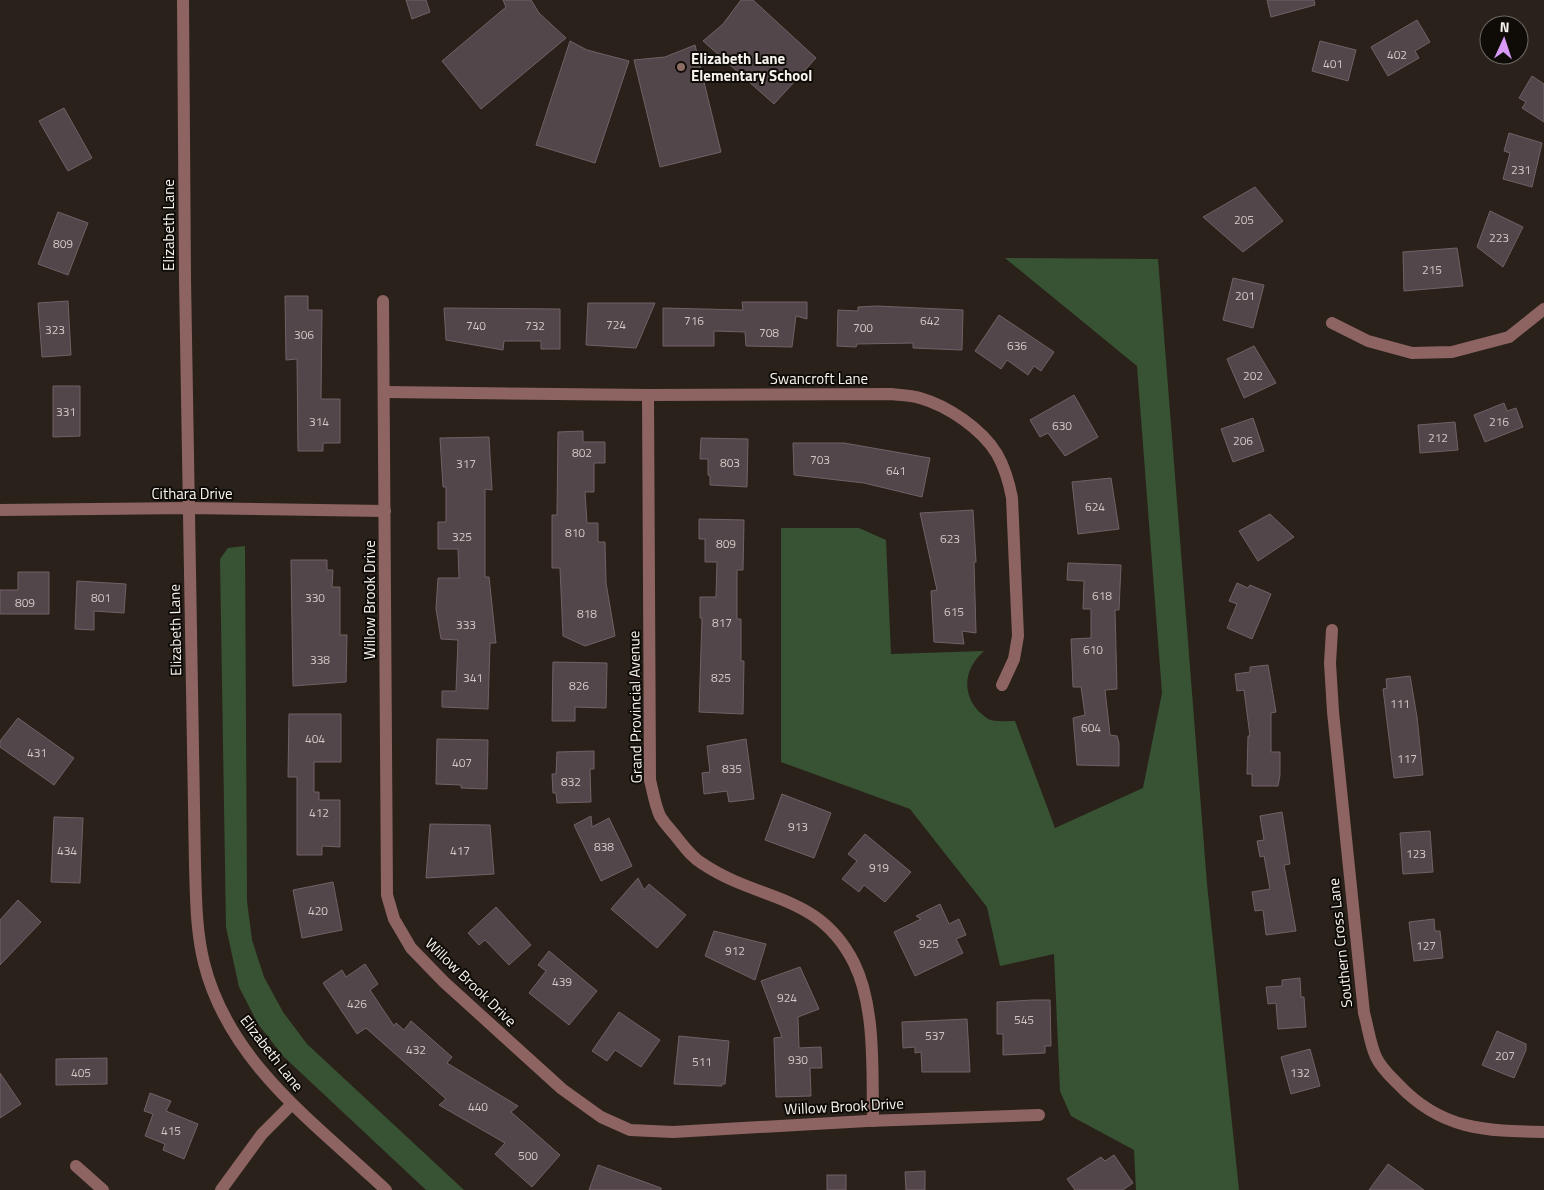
<svg xmlns="http://www.w3.org/2000/svg" width="1544" height="1190" font-family="'Titillium Web',sans-serif">
  <style>
    .forest { fill: #385333 }
    .building { fill: #53464a; stroke: #706166 }
    .lines { fill: none; stroke-linecap: round; stroke-linejoin: round }
    .street { stroke: #8e6462; stroke-width: 12 }
    .education-dot { fill: #8d6e63; stroke: #0f0c08; stroke-width: 2 }
    .labels { text-anchor: middle; dominant-baseline: central; stroke-width: 4; stroke-linejoin: round; paint-order: stroke }
    .number-label { font-size: 12px; fill: #cfc8c4 }
    .poi-label { font-size: 15px; font-weight: bold; fill: #f8f3ed; stroke: #0f0c08; text-anchor: start }
    .street-label { font-size: 15px; fill: #f8f3ed; stroke: #0f0c08 }
  </style>
  <rect width="100%" height="100%" fill="#2a221a"/>
  <g class="forest">
    <path d="M1005,258L1158,259L1207,884L1239,1190H1136L1134,1150L1071,1116L1060,1091L1054,954L1000,966L987,907L910,809L781,762V528H859L886,540L891,654L984,651C961,671 961,701 988,719C994,722 1008,721 1015,721L1055,828L1143,788L1162,693L1137,366Z"/>
    <polygon points="245,546 247,901 252,940 264,977 283,1012 307,1044 464,1190 426,1190 283,1056 258,1024 239,987 226,927 220,559 228,548"/>
  </g>
  <g class="building">
    <polygon points="406,0 426,0 430,12 412,19"/>
    <polygon points="503,0 531,0 539,13 566,38 481,109 442,61 506,7"/>
    <polygon points="741,0 753,0 816,58 774,104 703,41 723,24"/>
    <polygon points="1267,0 1314,0 1315,5 1271,17"/>
    <polygon points="1417,20 1430,42 1415,51 1419,58 1388,76 1371,47"/>
    <polygon points="570,41 587,50 629,61 595,163 536,145"/>
    <polygon points="1320,41 1356,50 1348,81 1312,71"/>
    <polygon points="695,45 721,152 660,167 634,60 665,57"/>
    <polygon points="1532,76 1544,84 1544,122 1522,108 1526,102 1519,98"/>
    <polygon points="64,108 92,158 68,171 39,121"/>
    <polygon points="1509,133 1542,143 1532,187 1503,179 1510,153 1504,151"/>
    <polygon points="1255,187 1283,221 1243,252 1203,217"/>
    <polygon points="1490,211 1523,227 1503,267 1477,247"/>
    <polygon points="58,212 88,223 68,275 38,264"/>
    <polygon points="1457,248 1463,286 1404,291 1403,252"/>
    <polygon points="1233,278 1264,285 1253,328 1223,320"/>
    <polygon points="285,296 308,296 308,310 322,310 321,399 340,399 340,443 323,443 323,451 298,451 297,359 286,360"/>
    <polygon points="68,301 71,355 42,357 38,303"/>
    <polygon points="742,302 807,302 807,319 796,316 792,347 746,346 745,332 714,331 714,346 663,346 663,308 743,310"/>
    <polygon points="588,303 655,303 636,348 586,345"/>
    <polygon points="877,306 963,310 962,350 913,348 913,343 857,344 856,347 837,346 838,310 858,311 858,307"/>
    <polygon points="444,308 560,309 560,349 541,349 541,341 504,341 503,350 446,340"/>
    <polygon points="999,315 1054,352 1041,371 1034,366 1028,375 1007,360 1001,369 975,351"/>
    <polygon points="1254,346 1276,383 1244,398 1227,359"/>
    <polygon points="53,386 80,386 80,436 53,437"/>
    <polygon points="1074,395 1098,437 1065,456 1048,433 1040,437 1030,420"/>
    <polygon points="1504,403 1507,411 1516,408 1523,427 1485,442 1474,415"/>
    <polygon points="1253,418 1264,451 1233,462 1221,429"/>
    <polygon points="1455,422 1458,450 1420,453 1418,425"/>
    <polygon points="583,431 583,442 605,442 605,463 594,463 594,492 585,492 587,523 598,523 598,542 605,542 606,583 615,636 585,646 563,636 560,568 552,568 552,515 557,515 558,432"/>
    <polygon points="489,437 492,490 485,489 485,577 489,577 496,643 490,643 488,709 442,707 442,691 456,691 458,640 441,639 436,609 438,578 459,578 458,549 438,549 438,522 446,522 446,487 443,487 440,438"/>
    <polygon points="701,438 748,439 747,487 710,485 710,476 708,475 708,459 700,459"/>
    <polygon points="793,443 844,443 930,458 922,497 864,483 794,475"/>
    <polygon points="1111,478 1119,529 1078,534 1072,482"/>
    <polygon points="973,510 976,562 974,562 976,633 962,631 964,644 934,642 931,591 937,590 920,513"/>
    <polygon points="1270,514 1294,537 1258,561 1239,531"/>
    <polygon points="699,519 744,520 743,570 737,570 737,619 741,619 741,661 744,661 743,714 699,712 702,618 700,618 700,597 716,597 717,562 705,562 705,539 699,539"/>
    <polygon points="291,560 327,560 327,570 333,570 332,587 340,587 340,635 347,635 346,682 293,686"/>
    <polygon points="1068,563 1121,565 1119,610 1115,610 1117,689 1105,690 1110,735 1117,736 1119,743 1119,766 1077,765 1073,718 1085,715 1081,687 1073,687 1071,639 1091,638 1091,609 1083,609 1084,581 1067,580"/>
    <polygon points="18,572 49,572 49,614 0,614 0,590 18,590"/>
    <polygon points="77,581 126,584 124,613 94,611 94,630 75,629"/>
    <polygon points="1237,583 1248,588 1250,585 1271,594 1252,639 1227,628 1237,604 1229,601"/>
    <polygon points="553,662 607,663 606,708 575,707 575,721 552,721"/>
    <polygon points="1268,665 1276,712 1271,713 1271,752 1280,752 1280,775 1278,786 1252,786 1252,774 1247,774 1248,736 1250,736 1244,690 1237,691 1235,674 1250,672 1250,667"/>
    <polygon points="1410,676 1417,717 1423,775 1394,778 1383,689 1387,688 1386,679"/>
    <polygon points="289,714 341,714 341,762 314,762 314,792 319,792 319,800 340,800 340,847 322,846 322,855 297,855 297,777 288,777"/>
    <polygon points="18,718 74,758 54,785 0,747 0,741"/>
    <polygon points="437,739 488,740 487,789 461,788 461,785 436,784"/>
    <polygon points="746,739 754,799 729,802 727,791 704,794 702,773 710,772 707,746"/>
    <polygon points="594,751 594,769 590,769 591,802 557,803 556,793 553,793 552,774 556,774 557,752"/>
    <polygon points="782,794 831,813 814,858 765,840"/>
    <polygon points="1282,812 1290,864 1284,865 1296,931 1266,935 1263,910 1255,911 1252,892 1270,889 1264,856 1260,857 1257,841 1264,840 1260,816"/>
    <polygon points="591,816 592,827 609,818 632,866 601,881 574,825"/>
    <polygon points="54,817 83,818 80,883 51,882"/>
    <polygon points="430,824 490,825 494,874 426,878"/>
    <polygon points="1430,831 1433,872 1403,874 1400,833"/>
    <polygon points="865,834 911,872 885,902 864,885 859,892 842,879 857,861 848,854"/>
    <polygon points="638,878 644,890 649,884 686,915 657,948 611,909"/>
    <polygon points="333,882 342,930 302,938 293,890"/>
    <polygon points="18,900 41,922 0,965 0,920"/>
    <polygon points="940,904 949,924 959,919 966,935 956,939 963,953 915,976 894,932 921,919 916,916"/>
    <polygon points="496,907 531,945 509,965 485,940 479,945 468,933"/>
    <polygon points="1434,919 1435,931 1440,931 1443,958 1414,961 1409,922"/>
    <polygon points="714,931 766,944 755,980 705,956"/>
    <polygon points="549,951 597,991 569,1025 529,993 546,971 538,965"/>
    <polygon points="365,964 378,984 370,990 394,1026 396,1023 404,1030 411,1021 452,1057 447,1063 518,1106 511,1112 560,1155 532,1187 495,1154 505,1143 439,1105 446,1099 366,1028 357,1034 323,983 342,970 346,977"/>
    <polygon points="800,967 819,1009 798,1017 799,1048 821,1047 822,1068 810,1068 811,1096 776,1097 774,1038 782,1037 761,981"/>
    <polygon points="1300,978 1301,997 1304,997 1306,1027 1278,1029 1276,1003 1268,1004 1266,987 1282,986 1282,980"/>
    <polygon points="1033,1000 1050,1000 1051,1046 1045,1046 1045,1053 1003,1055 1003,1034 997,1034 997,1002"/>
    <polygon points="619,1012 660,1040 641,1067 615,1050 607,1061 592,1051"/>
    <polygon points="967,1019 970,1072 922,1072 921,1052 915,1053 915,1047 903,1048 902,1022"/>
    <polygon points="1497,1031 1526,1044 1526,1050 1514,1078 1482,1065"/>
    <polygon points="679,1036 729,1041 725,1084 722,1084 722,1086 674,1084"/>
    <polygon points="1310,1049 1320,1086 1291,1094 1281,1057"/>
    <polygon points="107,1058 107,1084 56,1085 56,1059"/>
    <polygon points="0,1073 21,1104 0,1118"/>
    <polygon points="150,1093 171,1101 166,1111 198,1124 184,1159 163,1150 165,1144 145,1136 153,1114 144,1111"/>
    <polygon points="1114,1155 1133,1183 1123,1190 1075,1190 1067,1179 1101,1157 1105,1161"/>
    <polygon points="1388,1164 1424,1190 1369,1190"/>
    <polygon points="598,1165 661,1188 661,1190 589,1190"/>
    <polygon points="925,1171 925,1190 906,1190 905,1172"/>
    <rect x="827" y="1175" width="19" height="15"/>
  </g>
  <g class="lines">
    <g class="street">
      <path d="M183,0L185,279L195,865C196,898 196,931 204,963C229,1063 315,1123 386,1190"/>
      <polyline points="383,301 387,895 394,919 411,948 444,982 562,1089 601,1117 630,1130 673,1132 867,1121 1039,1115"/>
      <polyline points="1332,323 1368,341 1412,353 1452,352 1509,337 1544,309"/>
      <path d="M384,392L648,395L890,394C899,395 911,395 920,398C948,406 982,429 997,454C1005,468 1009,482 1012,498L1018,636L1014,659L1002,685"/>
      <path d="M648,395L650,780C653,792 655,805 660,816C664,823 670,829 674,834C683,845 691,857 703,864C760,902 819,893 854,963C876,1007 872,1073 873,1121"/>
      <polyline points="0,510 189,508 385,511"/>
      <path d="M1332,630L1330,663L1333,712L1364,1013C1368,1027 1370,1044 1376,1057C1381,1068 1390,1076 1398,1084C1441,1130 1485,1131 1544,1132"/>
      <polyline points="76,1166 103,1190"/>
      <polyline points="221,1190 262,1134 292,1104"/>
    </g>
  </g>
  <circle class="education-dot" cx="681" cy="67" r="5"/>
  <g class="labels">
    <g class="number-label">
      <text x="1397" y="54">402</text>
      <text x="1333" y="63">401</text>
      <text x="1521" y="169">231</text>
      <text x="1244" y="219">205</text>
      <text x="1499" y="237">223</text>
      <text x="63" y="243">809</text>
      <text x="1432" y="269">215</text>
      <text x="1245" y="295">201</text>
      <text x="694" y="320">716</text>
      <text x="930" y="320">642</text>
      <text x="616" y="324">724</text>
      <text x="476" y="325">740</text>
      <text x="535" y="325">732</text>
      <text x="863" y="327">700</text>
      <text x="55" y="329">323</text>
      <text x="769" y="332">708</text>
      <text x="304" y="334">306</text>
      <text x="1017" y="345">636</text>
      <text x="1253" y="375">202</text>
      <text x="66" y="411">331</text>
      <text x="319" y="421">314</text>
      <text x="1499" y="421">216</text>
      <text x="1062" y="425">630</text>
      <text x="1438" y="437">212</text>
      <text x="1243" y="440">206</text>
      <text x="582" y="452">802</text>
      <text x="820" y="459">703</text>
      <text x="730" y="462">803</text>
      <text x="466" y="463">317</text>
      <text x="896" y="470">641</text>
      <text x="1095" y="506">624</text>
      <text x="575" y="532">810</text>
      <text x="462" y="536">325</text>
      <text x="950" y="538">623</text>
      <text x="726" y="543">809</text>
      <text x="1102" y="595">618</text>
      <text x="101" y="597">801</text>
      <text x="315" y="597">330</text>
      <text x="25" y="602">809</text>
      <text x="954" y="611">615</text>
      <text x="587" y="613">818</text>
      <text x="722" y="622">817</text>
      <text x="466" y="624">333</text>
      <text x="1093" y="649">610</text>
      <text x="320" y="659">338</text>
      <text x="473" y="677">341</text>
      <text x="721" y="677">825</text>
      <text x="579" y="685">826</text>
      <text x="1400" y="703">111</text>
      <text x="1091" y="727">604</text>
      <text x="315" y="738">404</text>
      <text x="37" y="752">431</text>
      <text x="1407" y="758">117</text>
      <text x="462" y="762">407</text>
      <text x="732" y="768">835</text>
      <text x="571" y="781">832</text>
      <text x="319" y="812">412</text>
      <text x="798" y="826">913</text>
      <text x="604" y="846">838</text>
      <text x="67" y="850">434</text>
      <text x="460" y="850">417</text>
      <text x="1416" y="853">123</text>
      <text x="879" y="867">919</text>
      <text x="318" y="910">420</text>
      <text x="929" y="943">925</text>
      <text x="1426" y="945">127</text>
      <text x="735" y="950">912</text>
      <text x="562" y="981">439</text>
      <text x="787" y="997">924</text>
      <text x="357" y="1003">426</text>
      <text x="1024" y="1019">545</text>
      <text x="935" y="1035">537</text>
      <text x="416" y="1049">432</text>
      <text x="1505" y="1055">207</text>
      <text x="798" y="1059">930</text>
      <text x="702" y="1061">511</text>
      <text x="81" y="1072">405</text>
      <text x="1300" y="1072">132</text>
      <text x="478" y="1106">440</text>
      <text x="171" y="1130">415</text>
      <text x="528" y="1155">500</text>
    </g>
    <g class="poi-label">
      <text x="691" y="58">Elizabeth Lane<tspan x="691" dy="17">Elementary School</tspan></text>
    </g>
    <g class="street-label">
      <text transform="translate(168 225) rotate(-90)">Elizabeth Lane</text>
      <text x="819" y="378">Swancroft Lane</text>
      <text x="192" y="493">Cithara Drive</text>
      <text transform="translate(369 600) rotate(-90)">Willow Brook Drive</text>
      <text transform="translate(175 630) rotate(-91)">Elizabeth Lane</text>
      <text transform="translate(635 707) rotate(-91)">Grand Provincial Avenue</text>
      <text transform="translate(1340 943) rotate(-96)">Southern Cross Lane</text>
      <text transform="translate(471 982) rotate(44)">Willow Brook Drive</text>
      <text transform="translate(272 1053) rotate(52)">Elizabeth Lane</text>
      <text transform="translate(844 1106) rotate(-3)">Willow Brook Drive</text>
    </g>
  </g>
  <g transform="translate(1504 40) rotate(3)"><circle r="24" fill="#0f0c08" stroke="#6c6864"/>
  <path d="M0-4L9 19L0 12L-9 19Z" fill="#d99af7"/>
  <text y="-8" font-size="14" font-weight="bold" text-anchor="middle" fill="#f8f3ed">N</text>
  </g>
</svg>
